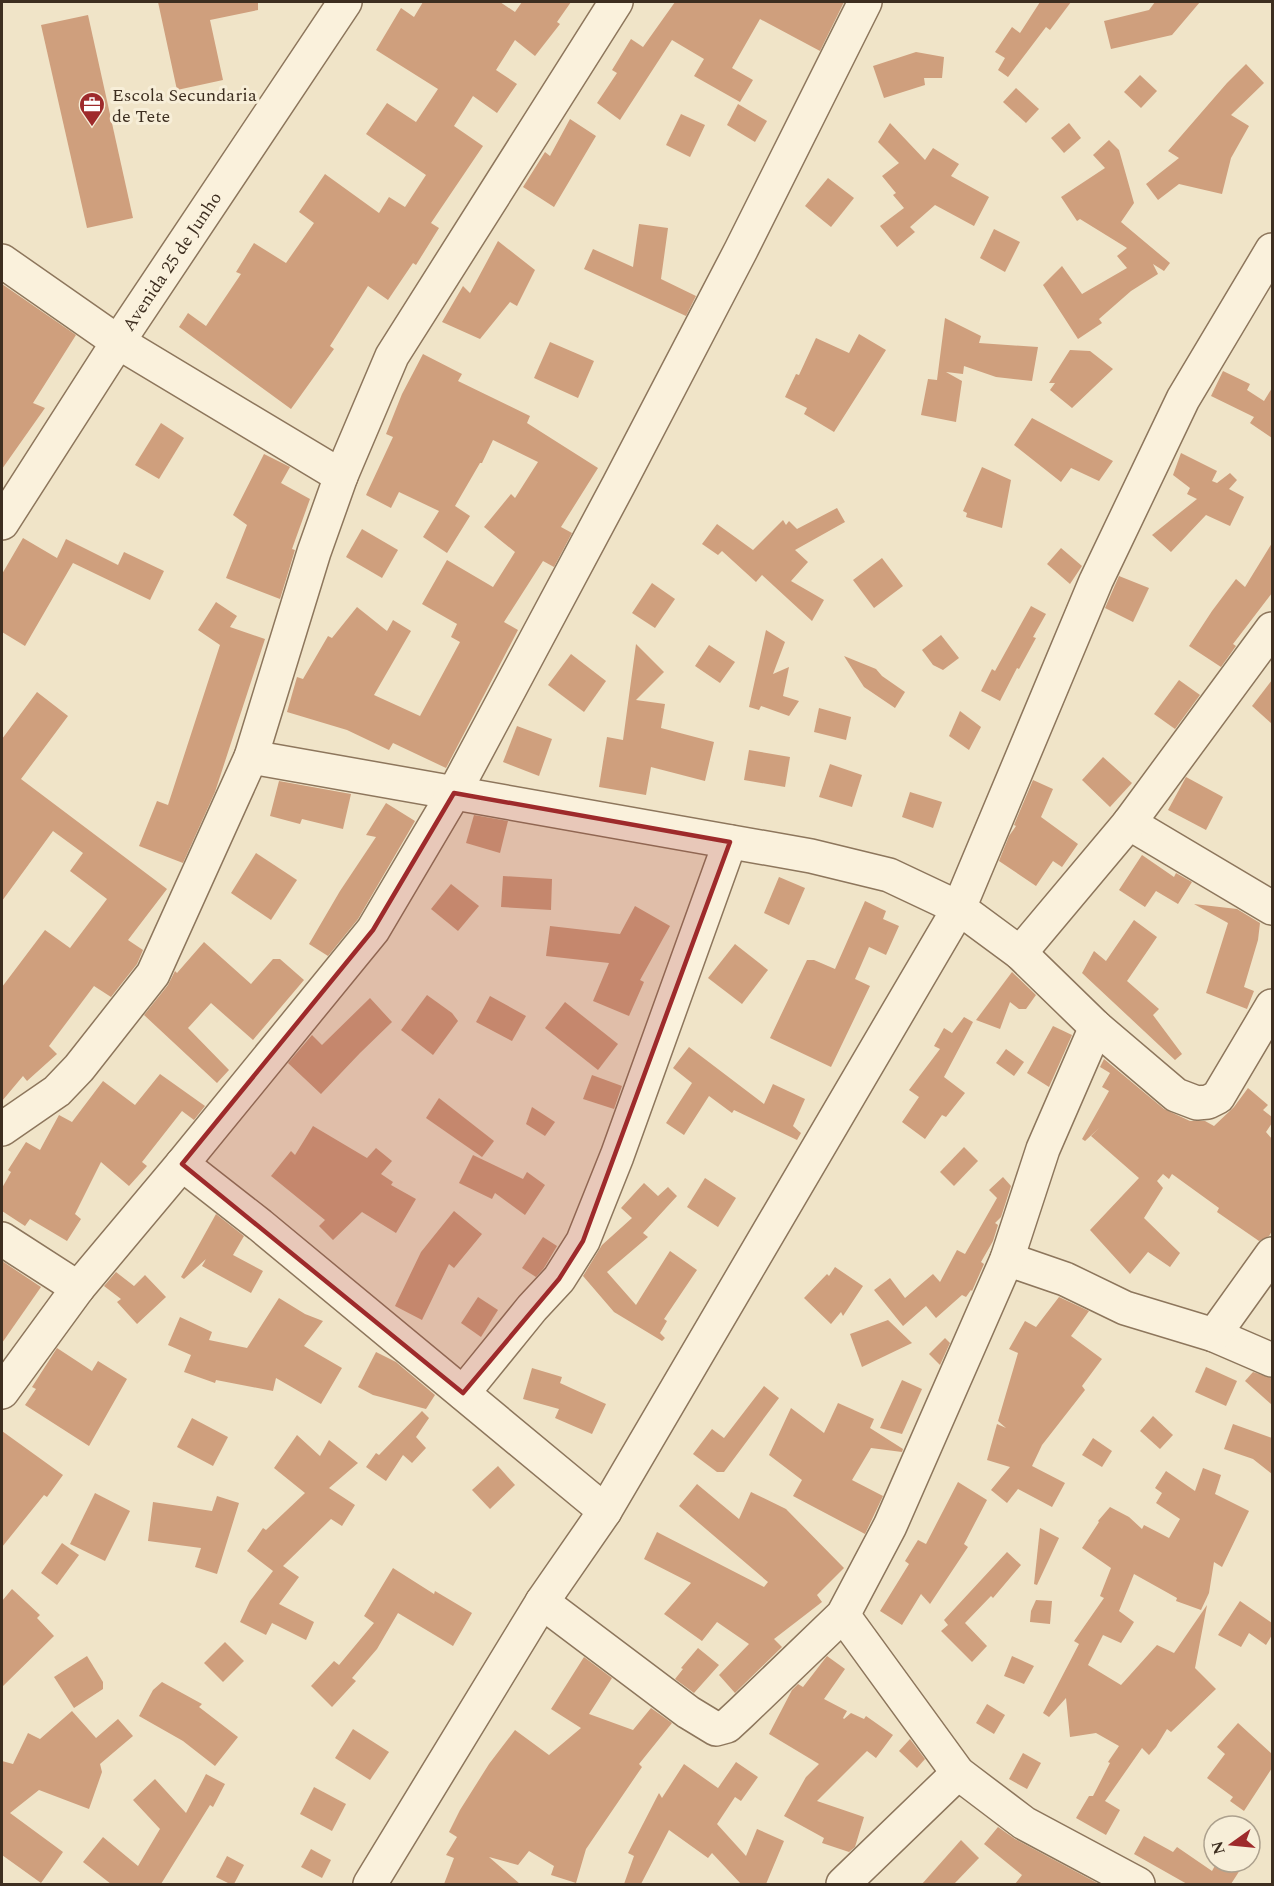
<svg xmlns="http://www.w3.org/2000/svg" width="1274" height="1886" font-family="Spectral,serif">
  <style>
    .building { fill: #cf9f7d }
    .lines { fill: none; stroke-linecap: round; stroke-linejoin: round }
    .minor-casing { stroke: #8d765c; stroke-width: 36 }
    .minor { stroke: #faf1dc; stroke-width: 33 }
    .marked { fill: #9e2a2b; fill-opacity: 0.2; stroke: #9e2a2b; stroke-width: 4.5; stroke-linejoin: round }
    .labels { text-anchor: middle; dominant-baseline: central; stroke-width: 6; stroke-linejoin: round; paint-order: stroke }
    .poi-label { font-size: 18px; fill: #3d2e20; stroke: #f7eed8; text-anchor: start }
    .street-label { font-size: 18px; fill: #3d2e20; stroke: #f7eed8 }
  </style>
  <rect width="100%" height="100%" fill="#f0e4c8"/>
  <g class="building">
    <polygon points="158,2 258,2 258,10 210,20 223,80 177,90"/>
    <polygon points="423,2 500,2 515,12 522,2 571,2 557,22 560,24 535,56 515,40 496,70 517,84 497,113 473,96 454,126 483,146 431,223 439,228 416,265 413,263 388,300 368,286 330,346 334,349 291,409 179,327 188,313 206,326 241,274 236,272 254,243 286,263 314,223 299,212 325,174 379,213 389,197 405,207 426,175 366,134 387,103 416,122 438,89 376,50 401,8 414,17"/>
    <polygon points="675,2 844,2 820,51 760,19 732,68 753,80 740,102 694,76 704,59 672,40 620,120 597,103 617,73 612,70 631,39 643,47"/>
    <polygon points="1040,2 1071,2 1050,30 1046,27 1008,77 998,70 1005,58 995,52 1012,27 1020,33"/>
    <polygon points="1155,2 1200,2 1172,35 1111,49 1104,21 1149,10"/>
    <polygon points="88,15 133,218 87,228 41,25"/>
    <polygon points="916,52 944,57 942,78 924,78 925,85 884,98 873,66"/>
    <polygon points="1246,64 1264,83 1231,115 1249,126 1231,158 1222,194 1179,184 1158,200 1146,184 1179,158 1168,151 1227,83"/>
    <polygon points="1140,75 1157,91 1141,108 1124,92"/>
    <polygon points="1016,88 1039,109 1026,123 1003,102"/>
    <polygon points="738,104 767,121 755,142 727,125"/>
    <polygon points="681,114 705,125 690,157 666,145"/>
    <polygon points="570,119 596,136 554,207 523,187 545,152 550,156"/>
    <polygon points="890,123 925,160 933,148 959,164 951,176 989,197 974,226 935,205 910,227 915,232 897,247 880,226 904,208 893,195 896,193 882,176 899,163 878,142"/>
    <polygon points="1069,123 1081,138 1064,153 1051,138"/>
    <polygon points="1109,140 1119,150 1134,203 1121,222 1170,263 1164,271 1153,264 1158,274 1131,291 1099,319 1102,323 1078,339 1043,285 1062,266 1082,294 1127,268 1117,256 1127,248 1080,219 1077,221 1061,197 1105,168 1093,155"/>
    <polygon points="828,178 854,198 831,227 805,206"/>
    <polygon points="639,224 668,228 661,279 696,296 686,316 584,269 593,249 633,267"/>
    <polygon points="994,229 1020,242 1005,272 980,258"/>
    <polygon points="498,241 535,270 517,306 510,302 480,339 442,322 463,286 470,293"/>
    <polygon points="2,284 76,335 33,403 45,408 2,469"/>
    <polygon points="945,318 981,336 979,343 1038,347 1032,381 996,377 964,366 963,374 946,372 962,381 956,422 921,415 928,379 937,380"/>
    <polygon points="859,334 886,350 834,432 804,414 807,408 785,397 796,374 799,375 816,338 849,353"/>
    <polygon points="550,342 594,361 578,398 534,378"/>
    <polygon points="1070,350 1090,351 1113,369 1072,408 1050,390 1055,383 1049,383"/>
    <polygon points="423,354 462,374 458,381 530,416 527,423 598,468 561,527 572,533 554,567 543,561 504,622 518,630 446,768 393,743 389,750 347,730 287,712 297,677 303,679 328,636 332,638 357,607 387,631 393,620 411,631 374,695 420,716 460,642 451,637 457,624 422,604 447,560 493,587 515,552 484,527 511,494 515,498 538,462 493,440 482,463 480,463 455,506 470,516 447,553 423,537 439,511 399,492 391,508 366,495 393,437 386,434 402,394"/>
    <polygon points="1223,371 1250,384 1247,390 1264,401 1272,388 1272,438 1250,423 1254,417 1211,396"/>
    <polygon points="1032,418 1113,461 1099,481 1071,468 1061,482 1014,445"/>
    <polygon points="161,423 184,438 159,479 135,465"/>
    <polygon points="1181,453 1217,471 1212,481 1217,483 1230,473 1237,480 1229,489 1244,497 1230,526 1206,515 1171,552 1152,535 1197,499 1187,494 1190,488 1173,475"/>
    <polygon points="264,454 290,467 281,483 310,499 292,549 295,550 280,599 226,578 247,525 233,515"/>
    <polygon points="982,467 1011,480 1002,528 966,517 967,513 963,511"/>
    <polygon points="837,508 845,522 795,550 808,562 791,581 824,600 812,621 762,575 756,582 722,551 718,555 702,544 717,524 753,550 783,520 786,525 789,521 797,529"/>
    <polygon points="362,529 398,550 382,578 346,557"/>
    <polygon points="23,538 57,558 66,539 118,565 124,552 164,571 150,600 73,563 25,646 2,632 2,574"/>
    <polygon points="1272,543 1272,593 1233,644 1236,646 1221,667 1189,646 1212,611 1236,579 1245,587"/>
    <polygon points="1061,548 1082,566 1070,584 1047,564"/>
    <polygon points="882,558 903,586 874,608 853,580"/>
    <polygon points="1119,576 1149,588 1133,622 1105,608"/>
    <polygon points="652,583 675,599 655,628 632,613"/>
    <polygon points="216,602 237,616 230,627 265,639 215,792 183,863 139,846 157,801 168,805 220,645 198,630"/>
    <polygon points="1031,606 1046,614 1033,637 1036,638 1019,669 1017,668 1000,701 981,691 992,669 995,671"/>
    <polygon points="766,630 785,642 773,674 789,667 783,696 799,701 789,716 761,706 759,710 749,707"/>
    <polygon points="941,635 959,658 943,670 933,665 922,650"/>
    <polygon points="636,644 664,672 636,700 665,704 661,728 714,742 705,781 651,767 646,795 599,787 607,737 623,740"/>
    <polygon points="709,645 735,662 720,683 695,666"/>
    <polygon points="571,654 606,681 584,712 548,685"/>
    <polygon points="844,656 876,669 882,676 905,692 895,708 864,687"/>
    <polygon points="1179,680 1200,695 1175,729 1154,714"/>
    <polygon points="1272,680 1272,724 1252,706"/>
    <polygon points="37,692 68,716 21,779 167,889 128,940 143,950 137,964 111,997 94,986 49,1046 57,1054 27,1081 23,1076 2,1101 2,987 45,930 70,948 107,899 70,871 83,853 53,831 2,901 2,739"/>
    <polygon points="819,708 851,717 846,740 814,732"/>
    <polygon points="960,711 981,727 969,750 949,736"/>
    <polygon points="517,726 552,739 539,776 503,762"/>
    <polygon points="749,750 790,757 785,787 744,780"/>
    <polygon points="1103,757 1132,783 1110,807 1082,780"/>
    <polygon points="830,764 862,775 852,807 819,797"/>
    <polygon points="1186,777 1223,797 1206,830 1168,810"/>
    <polygon points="1033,780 1053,789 1041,817 1078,844 1062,867 1053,861 1036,886 999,861 1009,836 1016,826 1014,825"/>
    <polygon points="279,781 351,794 343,829 302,819 300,824 270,816"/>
    <polygon points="910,792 942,802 933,828 902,817"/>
    <polygon points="386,803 415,821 358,919 328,956 309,944 340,891 376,837 366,835"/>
    <polygon points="474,815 508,821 500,853 466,843"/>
    <polygon points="256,853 297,880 271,920 231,893"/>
    <polygon points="1142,855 1174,877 1176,873 1192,882 1178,904 1156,891 1145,907 1119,890"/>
    <polygon points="503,876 552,879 551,910 501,907"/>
    <polygon points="779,877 805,888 789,925 764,913"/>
    <polygon points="451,884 479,906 458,931 431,909"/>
    <polygon points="865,901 886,911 883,919 899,926 886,955 869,947 855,979 870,986 831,1067 770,1038 807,960 814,960 835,969"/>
    <polygon points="1194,904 1237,909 1260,923 1258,940 1244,987 1254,991 1247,1009 1206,993 1228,923"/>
    <polygon points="635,906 670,926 640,980 644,982 629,1016 593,1001 609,963 546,956 550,926 620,934"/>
    <polygon points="1134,920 1157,937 1127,981 1159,1009 1153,1015 1182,1054 1175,1060 1082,973 1094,951 1106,961"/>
    <polygon points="204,942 251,984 273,959 280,959 304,980 253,1040 211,1003 188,1028 229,1070 217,1083 144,1015 168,985 175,971 177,973"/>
    <polygon points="735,944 768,970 742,1004 708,978"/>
    <polygon points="1012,972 1036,995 1026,1009 1019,1009 1010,1002 1000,1029 976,1020"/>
    <polygon points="427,995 452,1013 458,1021 433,1055 401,1030"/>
    <polygon points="490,996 526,1016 512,1041 476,1022"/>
    <polygon points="370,998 392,1022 360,1053 321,1094 288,1063 312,1035 322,1045"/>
    <polygon points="565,1002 618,1044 598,1070 545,1028"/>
    <polygon points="964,1017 973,1022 944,1077 965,1093 946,1117 942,1115 925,1139 902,1122 919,1097 909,1090 940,1049 934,1046 944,1028 952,1033"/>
    <polygon points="1053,1026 1072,1035 1049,1087 1027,1073"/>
    <polygon points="689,1047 764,1104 773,1084 805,1099 793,1126 801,1133 797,1140 734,1110 732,1113 709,1096 684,1135 666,1123 692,1083 673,1068"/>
    <polygon points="1006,1049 1024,1062 1014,1076 996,1063"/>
    <polygon points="1104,1059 1164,1109 1190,1121 1205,1121 1214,1126 1234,1107 1248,1088 1268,1105 1263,1110 1272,1117 1272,1123 1266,1132 1272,1139 1272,1231 1269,1236 1259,1241 1217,1212 1219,1208 1172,1174 1169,1179 1163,1174 1157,1181 1163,1188 1144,1218 1180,1253 1170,1267 1148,1252 1130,1274 1090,1230 1139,1178 1091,1136 1099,1128 1085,1141 1082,1139 1109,1091 1102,1087 1110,1073 1100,1067"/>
    <polygon points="160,1074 205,1106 194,1120 182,1111 142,1162 147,1166 129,1186 101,1162 75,1214 81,1219 67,1241 30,1219 25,1226 2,1211 2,1188 11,1172 8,1170 26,1142 40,1150 59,1115 72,1122 103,1081 135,1105"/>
    <polygon points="592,1075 622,1086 614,1109 583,1099"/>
    <polygon points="439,1098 494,1141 482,1157 426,1118"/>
    <polygon points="532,1107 555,1122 545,1136 526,1124"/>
    <polygon points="313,1126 367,1158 376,1148 392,1161 381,1174 393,1182 391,1185 416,1199 396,1233 362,1212 333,1240 319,1226 325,1220 271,1176 291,1151 295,1155"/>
    <polygon points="964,1147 978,1161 954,1186 940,1172"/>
    <polygon points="473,1155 523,1179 527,1172 545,1185 525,1215 495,1193 492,1199 459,1183"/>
    <polygon points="1003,1177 1011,1186 1001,1217 995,1223 998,1225 993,1241 981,1262 984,1264 972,1291 971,1290 966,1297 962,1295 936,1318 926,1306 903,1326 874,1290 890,1278 905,1298 933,1274 940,1282 957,1250 965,1254 997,1198 989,1190"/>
    <polygon points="705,1178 736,1198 718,1227 687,1207"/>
    <polygon points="644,1183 658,1196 668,1187 677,1196 643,1233 648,1237 607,1272 636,1305 670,1251 697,1270 664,1319 667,1321 660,1333 665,1338 662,1341 614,1312 583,1276 602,1245 632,1218 621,1208"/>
    <polygon points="454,1211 482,1234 454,1268 449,1264 422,1320 395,1306 421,1252"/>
    <polygon points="216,1214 244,1236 233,1255 263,1271 251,1293 202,1266 206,1259 184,1279 181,1277"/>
    <polygon points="543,1237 557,1246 544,1268 536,1277 522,1268"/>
    <polygon points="2,1261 41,1287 2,1343"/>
    <polygon points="835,1267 863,1286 843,1316 841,1312 831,1324 804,1298 827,1274 829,1276"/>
    <polygon points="116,1272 134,1286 145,1275 166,1297 137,1324 117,1302 121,1299 104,1286"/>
    <polygon points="478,1297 498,1310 481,1337 461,1323"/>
    <polygon points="1059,1297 1089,1311 1071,1336 1102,1359 1082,1386 1085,1390 1042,1445 1032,1466 1065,1483 1052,1507 1018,1489 1007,1503 991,1490 1010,1467 987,1460 997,1424 1006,1428 998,1421 1018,1353 1009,1349 1025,1321 1036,1327"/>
    <polygon points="279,1298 305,1314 323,1321 304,1346 342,1368 321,1404 276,1378 273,1391 216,1380 215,1383 184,1372 191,1355 168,1345 180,1317 212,1332 209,1340 247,1348"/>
    <polygon points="888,1320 912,1343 862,1367 850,1334"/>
    <polygon points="945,1338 950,1343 940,1365 929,1354"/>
    <polygon points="57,1348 92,1371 98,1361 127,1379 89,1446 25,1405 36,1389 32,1387"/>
    <polygon points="376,1352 396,1362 435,1395 426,1409 373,1395 358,1387"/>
    <polygon points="1206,1367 1237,1381 1226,1406 1195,1392"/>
    <polygon points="532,1368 562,1377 560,1383 606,1404 592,1434 555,1418 559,1409 523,1399"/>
    <polygon points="1253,1372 1272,1378 1272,1405 1245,1381"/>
    <polygon points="902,1380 922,1389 902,1434 880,1428"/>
    <polygon points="764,1386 779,1398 724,1472 717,1472 693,1454 712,1429 724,1438"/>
    <polygon points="838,1403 874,1419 870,1428 903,1449 902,1452 871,1448 852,1480 883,1496 865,1534 793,1496 802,1480 769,1455 791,1408 824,1433"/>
    <polygon points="422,1411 429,1418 416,1437 426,1448 412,1463 403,1455 386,1481 366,1467 376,1453 379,1455"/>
    <polygon points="1153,1416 1173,1435 1160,1449 1140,1431"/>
    <polygon points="192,1418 228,1437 213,1466 177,1447"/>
    <polygon points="1233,1424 1272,1438 1272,1474 1253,1459 1224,1449"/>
    <polygon points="2,1431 63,1475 47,1497 44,1495 2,1547"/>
    <polygon points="297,1435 320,1456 329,1440 358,1463 329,1488 355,1505 342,1526 331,1519 283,1566 299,1577 279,1604 314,1622 306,1640 272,1623 266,1635 240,1622 250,1601 273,1571 247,1551 263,1528 266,1530 305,1493 274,1468"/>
    <polygon points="1093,1438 1112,1451 1102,1467 1082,1455"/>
    <polygon points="498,1466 515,1485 490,1509 472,1490"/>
    <polygon points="1203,1468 1221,1475 1215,1494 1249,1511 1222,1567 1214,1562 1209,1593 1201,1610 1176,1601 1177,1598 1134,1574 1119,1611 1134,1622 1121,1643 1103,1635 1088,1665 1121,1685 1157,1645 1174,1653 1207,1605 1195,1668 1216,1689 1171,1732 1167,1729 1156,1747 1149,1755 1142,1748 1105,1801 1120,1810 1106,1835 1076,1818 1089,1796 1093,1796 1110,1763 1108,1762 1119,1746 1096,1733 1070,1737 1066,1698 1049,1717 1043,1713 1079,1644 1074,1641 1104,1598 1100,1596 1111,1568 1082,1548 1099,1522 1098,1521 1110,1507 1129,1517 1142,1529 1144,1525 1169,1538 1180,1519 1156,1503 1162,1493 1155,1488 1166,1471 1195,1491"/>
    <polygon points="958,1482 987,1500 964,1544 968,1547 930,1604 921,1594 902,1625 880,1611 909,1564 905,1561 918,1540 926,1544"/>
    <polygon points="697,1484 739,1519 751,1492 786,1509 844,1568 817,1595 822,1602 774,1639 782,1647 735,1693 719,1675 749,1644 717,1622 702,1641 664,1614 691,1583 644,1559 657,1532 764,1587 768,1582 679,1506"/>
    <polygon points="95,1493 130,1511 105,1561 70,1544"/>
    <polygon points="217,1496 239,1503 217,1574 195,1567 201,1548 148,1541 153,1502 212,1511"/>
    <polygon points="1040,1528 1059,1538 1037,1585 1034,1584"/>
    <polygon points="62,1543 79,1555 57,1585 41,1573"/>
    <polygon points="1007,1552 1021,1565 993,1598 991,1596 965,1623 987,1646 972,1662 941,1631 948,1625 944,1620"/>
    <polygon points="393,1568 434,1594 435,1591 472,1613 453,1646 398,1613 377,1649 352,1678 356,1681 332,1707 311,1686 334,1661 339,1665 374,1623 364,1616"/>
    <polygon points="12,1589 40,1615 37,1618 54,1636 2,1687 2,1601"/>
    <polygon points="1036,1600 1052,1601 1050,1624 1030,1622 1031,1611"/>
    <polygon points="1240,1601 1272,1623 1272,1635 1266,1645 1249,1633 1241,1647 1218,1635"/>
    <polygon points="225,1642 244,1661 223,1682 204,1663"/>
    <polygon points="698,1648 719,1665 694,1693 675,1679 683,1669 681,1668"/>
    <polygon points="87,1656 103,1682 103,1689 74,1708 54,1677"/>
    <polygon points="827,1656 845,1669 824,1699 847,1711 843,1718 844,1719 851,1713 864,1719 866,1716 893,1735 876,1758 867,1751 817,1801 864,1817 855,1847 849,1852 822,1843 824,1838 784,1816 806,1777 819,1764 769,1734 792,1690 798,1684 803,1687"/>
    <polygon points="1012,1656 1034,1666 1024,1684 1004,1676"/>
    <polygon points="584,1657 612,1678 589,1714 633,1730 651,1708 672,1723 639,1764 642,1767 586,1849 576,1883 551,1875 554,1866 529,1851 518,1865 489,1857 520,1884 444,1884 454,1858 446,1855 457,1837 449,1832 460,1810 489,1764 515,1730 549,1755 581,1728 551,1709"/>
    <polygon points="162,1682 202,1704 199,1707 238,1737 215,1766 183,1741 139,1716 153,1690"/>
    <polygon points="987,1704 1005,1715 994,1734 976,1723"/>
    <polygon points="72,1711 96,1738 118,1719 133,1736 100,1764 102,1772 89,1809 39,1790 10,1813 63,1852 41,1883 2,1855 2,1761 13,1764 28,1733 40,1739"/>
    <polygon points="1238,1723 1272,1754 1272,1768 1244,1811 1230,1801 1233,1797 1207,1778 1225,1754 1217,1747"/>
    <polygon points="353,1729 389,1752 370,1780 335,1758"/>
    <polygon points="910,1739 925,1759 917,1768 899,1751"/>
    <polygon points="1023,1753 1041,1763 1027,1789 1009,1779"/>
    <polygon points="736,1762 758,1777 741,1801 735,1797 717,1824 746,1856 757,1829 784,1841 766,1884 741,1884 712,1853 708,1858 669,1830 641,1884 624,1884 634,1856 628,1853 659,1793 662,1798 684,1764 718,1788"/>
    <polygon points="206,1774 225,1784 213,1807 210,1805 161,1884 111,1884 83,1862 103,1837 138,1866 160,1829 133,1800 155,1779 186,1813"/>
    <polygon points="314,1787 346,1804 332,1831 300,1814"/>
    <polygon points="998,1827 1015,1839 1099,1884 1015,1884 1022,1875 984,1844"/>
    <polygon points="1144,1836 1173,1852 1177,1847 1212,1871 1217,1862 1227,1862 1240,1870 1231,1884 1187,1884 1134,1854"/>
    <polygon points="961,1840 979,1858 954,1884 922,1884"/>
    <polygon points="311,1849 331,1860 322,1878 301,1867"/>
    <polygon points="227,1856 244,1865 234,1884 230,1884 216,1877"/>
  </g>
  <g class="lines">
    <defs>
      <g id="minor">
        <polyline points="2,261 118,342 341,476"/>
        <path id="s1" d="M2,523L118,342L345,2"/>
        <polyline points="251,757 811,856 889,875 959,908 1020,953 1096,1027 1176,1095 1197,1103 1208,1102 1218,1097 1272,1006"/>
        <polyline points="1129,823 1272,908"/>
        <polyline points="1020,953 1129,823 1272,629"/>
        <polyline points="2,1129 57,1091 79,1068 153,974 251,757 314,552 341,476 392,356 616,2"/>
        <polyline points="182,1164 260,1225 605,1511"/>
        <polyline points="2,1239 78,1288"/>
        <polyline points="1007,1259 1065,1279 1125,1308 1214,1335 1272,1360"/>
        <polyline points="1214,1335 1272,1254"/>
        <polyline points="2,1392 78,1288 182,1164 373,930 454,793 619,484 741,250 865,2"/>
        <polyline points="463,1393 532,1308 559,1279 583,1241 617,1156 730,842"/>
        <polyline points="542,1602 688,1712 716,1729 727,1726 741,1713 843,1615 890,1526 1007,1259 1043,1149 1096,1027"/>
        <polyline points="843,1615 958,1773 1024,1823 1138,1884"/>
        <polyline points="370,1884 542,1602 605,1511 959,908 1096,581 1183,399 1272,250"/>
        <polyline points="843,1884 958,1773"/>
      </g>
    </defs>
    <use href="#minor" class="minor-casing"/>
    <use href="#minor" class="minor"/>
  </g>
  <path class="marked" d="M454,793L730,842L583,1241L559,1279L463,1393L182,1164L373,930Z"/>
  <defs>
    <symbol id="office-pin" viewBox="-11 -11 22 30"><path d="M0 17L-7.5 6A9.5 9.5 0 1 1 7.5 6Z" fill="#9e2a2b" stroke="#f7eed8"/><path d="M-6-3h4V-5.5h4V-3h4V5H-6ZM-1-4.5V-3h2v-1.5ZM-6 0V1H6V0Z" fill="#fff"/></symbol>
  </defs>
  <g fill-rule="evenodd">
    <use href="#office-pin" x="77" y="90" width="30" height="40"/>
  </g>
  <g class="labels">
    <g class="poi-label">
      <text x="112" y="95">Escola Secundaria<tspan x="112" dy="21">de Tete</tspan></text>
    </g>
    <g class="street-label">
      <text stroke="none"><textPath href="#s1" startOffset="312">Avenida 25 de Junho</textPath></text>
    </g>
  </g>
  <rect width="1274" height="1886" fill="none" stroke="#3d2e20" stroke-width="6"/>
  <g transform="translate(1232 1844) rotate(255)"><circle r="28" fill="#f7eed8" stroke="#ada18e" stroke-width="1.5"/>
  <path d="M0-4.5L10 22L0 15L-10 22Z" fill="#9e2a2b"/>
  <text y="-9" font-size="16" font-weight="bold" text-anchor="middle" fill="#3d2e20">N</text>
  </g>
</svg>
